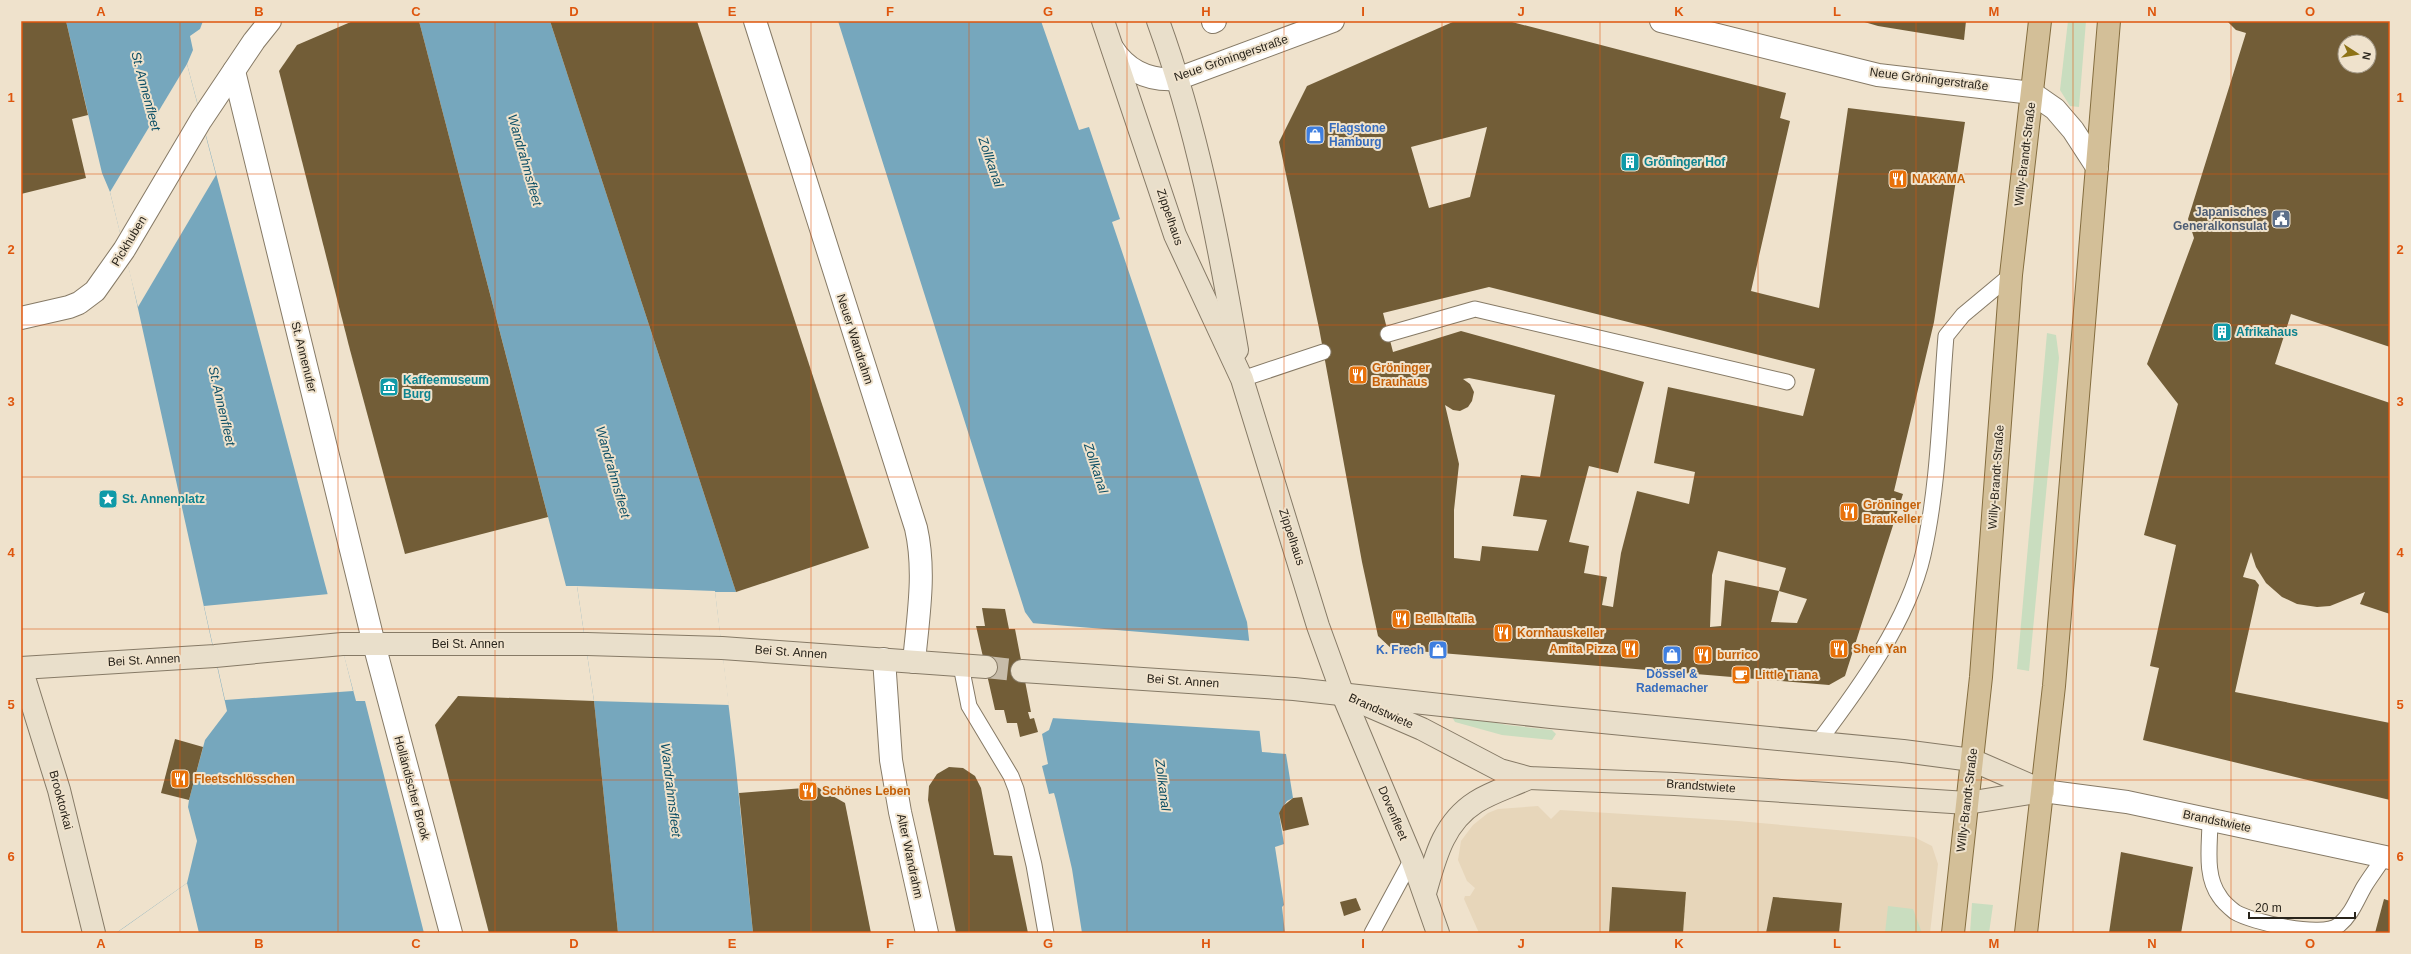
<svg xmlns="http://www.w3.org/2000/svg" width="2411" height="954" font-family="Helvetica,sans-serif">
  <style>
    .built { fill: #e7d6ba }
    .green { fill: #c9ddbf }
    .water { fill: #76a7bd }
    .pier { fill: #efe2cc }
    .building { fill: #725d37; fill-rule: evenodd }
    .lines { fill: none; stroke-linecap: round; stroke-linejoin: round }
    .secondary-tunnel { stroke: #c7bca9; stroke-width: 22; stroke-dasharray: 22 11; stroke-linecap: butt }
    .service-casing { stroke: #867a66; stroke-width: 17 }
    .pedestrian-casing { stroke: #867a66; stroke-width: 24 }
    .minor-casing { stroke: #867a66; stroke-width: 24 }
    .tertiary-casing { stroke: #867a66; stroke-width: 24 }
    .secondary-casing { stroke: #867a66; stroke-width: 24 }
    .primary-casing { stroke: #846d3f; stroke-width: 24 }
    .service { stroke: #fff; stroke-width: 15 }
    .pedestrian { stroke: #fff; stroke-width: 22 }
    .minor { stroke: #fff; stroke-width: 22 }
    .tertiary { stroke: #fff; stroke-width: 22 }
    .secondary { stroke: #e9dfcb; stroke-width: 22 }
    .primary { stroke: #d3bf98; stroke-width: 22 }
    .grid { fill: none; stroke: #de560d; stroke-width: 1; stroke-opacity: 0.55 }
    .labels { text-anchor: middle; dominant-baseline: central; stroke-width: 4; stroke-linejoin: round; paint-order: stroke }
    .street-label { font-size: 12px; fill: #29241b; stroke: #efe2cc }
    .shop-label { font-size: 12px; font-weight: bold; fill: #366cbe; stroke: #efe2cc; text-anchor: start }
    .culture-label { font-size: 12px; font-weight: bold; fill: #0d838f; stroke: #efe2cc; text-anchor: start }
    .food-label { font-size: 12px; font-weight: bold; fill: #c56008; stroke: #efe2cc; text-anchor: start }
    .service-label { font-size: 12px; font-weight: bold; fill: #4e5e75; stroke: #efe2cc; text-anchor: end }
    .water-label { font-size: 13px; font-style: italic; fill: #0b4e65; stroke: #efe2cc }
    .neatline { fill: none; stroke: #de560d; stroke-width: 1.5 }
    .grid-label { font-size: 13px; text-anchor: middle; font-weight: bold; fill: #de560d }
  </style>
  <rect width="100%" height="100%" fill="#efe2cc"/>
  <polygon class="built" points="1538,806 1551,819 1560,810 1738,821 1914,837 1932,846 1938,864 1930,933 1479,933 1464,899 1465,896 1470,896 1475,888 1467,881 1458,860 1461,841 1473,825 1488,813 1498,809"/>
  <g class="green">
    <polygon points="2068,21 2086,21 2079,107 2070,106 2060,90"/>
    <polygon points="2047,333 2056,335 2059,358 2029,671 2017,669"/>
    <polygon points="1457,715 1507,725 1552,730 1556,734 1552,740 1502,735 1455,722 1452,717"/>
    <polygon points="1972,903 1993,905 1989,933 1970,933"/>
    <polygon points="1888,906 1913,909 1922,933 1885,933"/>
  </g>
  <g class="water">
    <polygon points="66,21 203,21 200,29 190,36 193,50 187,64 356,701 365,701 424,933 116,933 187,883 197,841 188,807 189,800 205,740 227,711 131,277 110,192 102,173"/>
    <polygon points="419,21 550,21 736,592 715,592 735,759 753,933 618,933 594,701 577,586 566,586"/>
    <polygon points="838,21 1041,21 1079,130 1089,127 1120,219 1112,222 1247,622 1262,752 1286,754 1293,798 1287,801 1279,813 1284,844 1275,847 1284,905 1282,907 1285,933 1082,933 1072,869 1056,800 1054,793 1049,794 1042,766 1048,764 1042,734 1049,730 1053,718 1033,623 1025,612"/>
  </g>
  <g class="pier">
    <polygon points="187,64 216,175 138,307 110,192"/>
    <polygon points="577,586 715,591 729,705 594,701"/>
    <polygon points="329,594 353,691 225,700 204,606"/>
    <polygon points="1031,623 1251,641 1261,731 1051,718"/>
    <polygon points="187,883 199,933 116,933 125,927"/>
  </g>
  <g class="building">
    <polygon points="21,21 66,21 88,115 72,119 86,178 21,194"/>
    <polygon points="353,21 419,21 548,517 405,554 350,350 279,71 297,45"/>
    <polygon points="550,21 697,21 869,548 736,592"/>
    <path d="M1455,21L1512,22L1786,93L1780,118L1790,121L1751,291L1819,308L1848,108L1965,122L1934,322L1894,491L1903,494L1845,676L1829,685L1392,649L1378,636L1362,562L1319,328L1279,142L1307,86ZM1487,127L1470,197L1429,208L1411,147ZM1489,287L1815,369L1803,416L1668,387L1654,463L1695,472L1689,504L1637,491L1621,553L1613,607L1602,605L1607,577L1584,573L1589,546L1569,542L1589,466L1618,473L1644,382L1461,331L1393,352L1383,313ZM1469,378L1555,395L1540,477L1521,475L1513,516L1547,520L1538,551L1482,546L1480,561L1454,558V510L1459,464L1445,405L1453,410L1460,411L1468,407L1472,401L1474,392L1470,384L1463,379ZM1718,551L1786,568L1779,591L1807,599L1797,623L1771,622L1779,591L1725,580L1721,626L1710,627L1712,575Z"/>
    <polygon points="1861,21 1966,21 1964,40 1878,26"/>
    <path d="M2227,21H2390V347L2291,314L2275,364L2390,403V614L2360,604L2365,592L2330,606L2317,607L2297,604L2282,597L2266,583L2256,567L2251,552L2243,577L2255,580L2259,585L2235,692L2390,723V800L2143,740L2159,668L2150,666L2176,545L2144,535L2178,404L2147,364L2194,238L2188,219L2246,33L2236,30ZM2345,42H2369V66H2345Z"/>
    <polygon points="982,608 1005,609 1009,629 1015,629 1031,712 1028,712 1030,719 1034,718 1038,732 1020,737 1017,723 1007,723 1004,710 995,710 976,626 985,626"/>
    <polygon points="458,696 594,701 618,933 489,933 435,725"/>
    <polygon points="175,739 203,747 189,800 161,793"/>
    <polygon points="949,767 963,768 975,776 981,788 994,855 1012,856 1028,933 956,933 928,800 929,786 937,774"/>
    <polygon points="817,787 845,803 871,933 753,933 739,793"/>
    <polygon points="1302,797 1309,825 1283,831 1279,813 1283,806 1293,798"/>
    <polygon points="2121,852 2193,867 2181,933 2109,933"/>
    <polygon points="1612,887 1686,892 1683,933 1609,933"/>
    <polygon points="1773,897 1842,903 1839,933 1766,933"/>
    <polygon points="1356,898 1361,910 1344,916 1340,902"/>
    <polygon points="2384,899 2390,901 2390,933 2375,933"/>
  </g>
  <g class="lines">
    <polyline class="secondary-tunnel" points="986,667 1022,671"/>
    <defs>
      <g id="service">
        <polyline points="1388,334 1475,309 1787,382"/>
        <polyline points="1242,379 1323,352"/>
        <polyline points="961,666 969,706 1011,776 1016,789 1034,865 1046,933"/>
        <path d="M1819,741C1859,688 1908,621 1923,555C1939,485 1940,408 1946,336L1963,315L2011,275"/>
        <path d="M2210,820C2210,845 2204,876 2220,897C2223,902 2230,908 2235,912C2252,922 2322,939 2339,925C2352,914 2356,901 2364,887C2370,877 2378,867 2384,857"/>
        <polyline points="1372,933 1412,859"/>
      </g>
      <polyline id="pedestrian" points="1213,22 1215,21"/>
      <g id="minor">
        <path d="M755,21L916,528C926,572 918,617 914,662"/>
        <polyline points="1661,21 1878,75 2032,93 2055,109 2073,130 2097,167"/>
        <path d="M1113,49C1128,72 1150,81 1177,79L1333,21"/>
        <polyline points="234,71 374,644 451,933"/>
        <polyline points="21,318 69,307 79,303 95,291 124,250 201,120 254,41 270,21"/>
        <polyline points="884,659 891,760 900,812 927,933"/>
      </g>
      <polyline id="tertiary" points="2043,791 2127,802 2390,858"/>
      <g id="secondary">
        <polyline points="1103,21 1175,235 1242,379 1318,626 1343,695 1412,859 1438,933"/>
        <path d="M1158,21C1197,128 1218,239 1237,350"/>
        <polyline points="21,668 215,656 342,644 587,644 722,648 986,667"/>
        <polyline points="21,668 59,790 94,933"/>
        <polyline points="1022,671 1294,689 1551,717 1903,751 1972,760 2043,791"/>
        <polyline points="1362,703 1422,729 1500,770 1529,778 1675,784 1967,803 2043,791"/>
        <path d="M1425,893C1435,858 1443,823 1476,802C1492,792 1512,786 1529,778"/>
      </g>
      <g id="primary">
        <polyline points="1953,933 1981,677 2011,275 2040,21"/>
        <polyline points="2026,933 2054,686 2109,21"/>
      </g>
    </defs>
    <use href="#service" class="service-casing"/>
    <use href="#pedestrian" class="pedestrian-casing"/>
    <use href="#minor" class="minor-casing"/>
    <use href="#tertiary" class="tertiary-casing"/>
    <use href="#secondary" class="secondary-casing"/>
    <use href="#primary" class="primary-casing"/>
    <use href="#service" class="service"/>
    <use href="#pedestrian" class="pedestrian"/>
    <use href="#minor" class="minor"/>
    <use href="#tertiary" class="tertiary"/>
    <use href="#secondary" class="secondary"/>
    <use href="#primary" class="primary"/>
  </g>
  <path class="grid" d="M180,21V933M338,21V933M495,21V933M653,21V933M811,21V933M969,21V933M1127,21V933M1284,21V933M1442,21V933M1600,21V933M1758,21V933M1916,21V933M2073,21V933M2231,21V933M21,174H2390M21,325H2390M21,477H2390M21,629H2390M21,780H2390"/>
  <defs>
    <symbol id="shop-square" viewBox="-11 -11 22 22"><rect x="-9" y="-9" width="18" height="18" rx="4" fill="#3f7fe0" stroke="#efe2cc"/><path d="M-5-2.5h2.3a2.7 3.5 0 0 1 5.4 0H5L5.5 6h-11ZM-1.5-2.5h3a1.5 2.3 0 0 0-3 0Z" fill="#fff"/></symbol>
    <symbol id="building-square" viewBox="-11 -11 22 22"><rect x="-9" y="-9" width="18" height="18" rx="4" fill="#0f9aa8" stroke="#efe2cc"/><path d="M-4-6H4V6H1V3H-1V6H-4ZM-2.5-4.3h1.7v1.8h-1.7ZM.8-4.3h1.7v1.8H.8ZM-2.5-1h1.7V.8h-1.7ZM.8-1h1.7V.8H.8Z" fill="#fff"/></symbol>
    <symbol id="restaurant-square" viewBox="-11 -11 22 22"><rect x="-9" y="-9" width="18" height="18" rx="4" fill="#e8710a" stroke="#efe2cc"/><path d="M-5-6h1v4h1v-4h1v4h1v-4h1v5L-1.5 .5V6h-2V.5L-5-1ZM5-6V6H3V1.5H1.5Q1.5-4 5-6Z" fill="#fff"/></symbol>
    <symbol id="civic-square" viewBox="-11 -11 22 22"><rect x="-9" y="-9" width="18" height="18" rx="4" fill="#5c6f8a" stroke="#efe2cc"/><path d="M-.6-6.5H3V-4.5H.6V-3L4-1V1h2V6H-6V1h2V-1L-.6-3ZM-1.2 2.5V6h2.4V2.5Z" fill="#fff"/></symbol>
    <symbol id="museum-square" viewBox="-11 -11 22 22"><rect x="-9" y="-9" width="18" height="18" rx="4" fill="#0f9aa8" stroke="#efe2cc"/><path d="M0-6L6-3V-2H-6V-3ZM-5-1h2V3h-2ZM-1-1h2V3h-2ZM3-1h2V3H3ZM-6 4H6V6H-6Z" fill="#fff"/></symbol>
    <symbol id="sight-square" viewBox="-11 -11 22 22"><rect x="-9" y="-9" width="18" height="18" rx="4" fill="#0f9aa8" stroke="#efe2cc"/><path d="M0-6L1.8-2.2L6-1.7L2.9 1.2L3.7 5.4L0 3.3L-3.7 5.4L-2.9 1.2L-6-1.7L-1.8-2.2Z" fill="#fff"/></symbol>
    <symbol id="cafe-square" viewBox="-11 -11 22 22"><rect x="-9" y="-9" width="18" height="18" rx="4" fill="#e8710a" stroke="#efe2cc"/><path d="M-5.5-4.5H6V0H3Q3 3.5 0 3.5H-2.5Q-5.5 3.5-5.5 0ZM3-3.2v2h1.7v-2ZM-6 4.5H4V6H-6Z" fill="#fff"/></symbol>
  </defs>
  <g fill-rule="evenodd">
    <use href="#shop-square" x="1304" y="124" width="22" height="22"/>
    <use href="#building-square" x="1619" y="151" width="22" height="22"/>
    <use href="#restaurant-square" x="1887" y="168" width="22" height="22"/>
    <use href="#civic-square" x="2270" y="208" width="22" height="22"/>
    <use href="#building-square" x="2211" y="321" width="22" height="22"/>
    <use href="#restaurant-square" x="1347" y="364" width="22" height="22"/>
    <use href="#museum-square" x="378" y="376" width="22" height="22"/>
    <use href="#sight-square" x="97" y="488" width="22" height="22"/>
    <use href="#restaurant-square" x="1838" y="501" width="22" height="22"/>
    <use href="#restaurant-square" x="1390" y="608" width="22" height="22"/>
    <use href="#restaurant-square" x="1492" y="622" width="22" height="22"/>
    <use href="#restaurant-square" x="1619" y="638" width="22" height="22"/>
    <use href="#restaurant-square" x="1828" y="638" width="22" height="22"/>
    <use href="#shop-square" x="1427" y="639" width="22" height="22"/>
    <use href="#shop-square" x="1661" y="644" width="22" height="22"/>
    <use href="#restaurant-square" x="1692" y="644" width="22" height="22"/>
    <use href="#cafe-square" x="1730" y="664" width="22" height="22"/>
    <use href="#restaurant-square" x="169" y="768" width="22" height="22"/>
    <use href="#restaurant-square" x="797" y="780" width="22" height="22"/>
  </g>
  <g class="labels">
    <g class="street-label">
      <text transform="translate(1231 58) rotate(-19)">Neue Gröningerstraße</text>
      <text transform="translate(1929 79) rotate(7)">Neue Gröningerstraße</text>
      <text transform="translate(2025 154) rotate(-83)">Willy-Brandt-Straße</text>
      <text transform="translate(1170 217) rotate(71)">Zippelhaus</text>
      <text transform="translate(129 241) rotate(-59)">Pickhuben</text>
      <text transform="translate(855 339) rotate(72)">Neuer Wandrahm</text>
      <text transform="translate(304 357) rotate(76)">St. Annenufer</text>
      <text transform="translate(1996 477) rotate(-86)">Willy-Brandt-Straße</text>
      <text transform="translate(1292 537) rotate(72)">Zippelhaus</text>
      <text x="468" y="644">Bei St. Annen</text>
      <text transform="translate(791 652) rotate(4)">Bei St. Annen</text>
      <text transform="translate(144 660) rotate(-3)">Bei St. Annen</text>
      <text transform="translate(1183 681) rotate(4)">Bei St. Annen</text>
      <text transform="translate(1381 711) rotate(24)">Brandstwiete</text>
      <text transform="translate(1701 786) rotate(4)">Brandstwiete</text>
      <text transform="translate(412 788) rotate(75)">Holländischer Brook</text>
      <text transform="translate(61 800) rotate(75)">Brooktorkai</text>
      <text transform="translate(1967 800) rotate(-83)">Willy-Brandt-Straße</text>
      <text transform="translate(1393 813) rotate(67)">Dovenfleet</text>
      <text transform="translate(2217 821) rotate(12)">Brandstwiete</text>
      <text transform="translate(910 856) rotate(78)">Alter Wandrahm</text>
    </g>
    <g class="shop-label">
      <text x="1329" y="128">Flagstone<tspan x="1329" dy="14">Hamburg</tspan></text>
      <text x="1424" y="650" text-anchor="end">K. Frech</text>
      <text x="1672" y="674" text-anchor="middle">Dössel &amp;<tspan x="1672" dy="14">Rademacher</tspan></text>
    </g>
    <g class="culture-label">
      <text x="1644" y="162">Gröninger Hof</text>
      <text x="2236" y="332">Afrikahaus</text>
      <text x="403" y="380">Kaffeemuseum<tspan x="403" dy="14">Burg</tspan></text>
      <text x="122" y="499">St. Annenplatz</text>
    </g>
    <g class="food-label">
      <text x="1912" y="179">NAKAMA</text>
      <text x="1372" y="368">Gröninger<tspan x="1372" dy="14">Brauhaus</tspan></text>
      <text x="1863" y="505">Gröninger<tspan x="1863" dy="14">Braukeller</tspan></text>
      <text x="1415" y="619">Bella Italia</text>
      <text x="1517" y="633">Kornhauskeller</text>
      <text x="1616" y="649" text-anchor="end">Amita Pizza</text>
      <text x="1853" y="649">Shen Yan</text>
      <text x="1717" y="655">burrico</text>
      <text x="1755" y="675">Little Tiana</text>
      <text x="194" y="779">Fleetschlösschen</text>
      <text x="822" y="791">Schönes Leben</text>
    </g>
    <g class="service-label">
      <text x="2267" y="212">Japanisches<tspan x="2267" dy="14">Generalkonsulat</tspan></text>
    </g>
    <g class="water-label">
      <text transform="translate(146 91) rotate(75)">St. Annenfleet</text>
      <text transform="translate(525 160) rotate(74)">Wandrahmsfleet</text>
      <text transform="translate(991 162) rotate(71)">Zollkanal</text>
      <text transform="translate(222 406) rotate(77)">St. Annenfleet</text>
      <text transform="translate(1096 468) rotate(72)">Zollkanal</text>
      <text transform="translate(613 472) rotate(74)">Wandrahmsfleet</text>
      <text transform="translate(1163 785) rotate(83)">Zollkanal</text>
      <text transform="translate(671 790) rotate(83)">Wandrahmsfleet</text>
    </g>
  </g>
  <rect width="2411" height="954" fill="none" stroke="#efe2cc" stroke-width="44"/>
  <g transform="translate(2357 54) rotate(102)"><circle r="19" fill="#efe2cc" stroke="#a09685"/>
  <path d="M0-3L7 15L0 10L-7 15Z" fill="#8d7216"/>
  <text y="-6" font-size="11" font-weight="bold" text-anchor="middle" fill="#29241b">N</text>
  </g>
  <path d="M2249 912v6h106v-6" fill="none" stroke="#29241b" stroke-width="2"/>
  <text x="2255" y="912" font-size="12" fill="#29241b" stroke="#efe2cc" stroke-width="3" paint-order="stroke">20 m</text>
  <rect x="22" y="22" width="2367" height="910" class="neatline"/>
  <g class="grid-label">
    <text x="101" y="16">A</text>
    <text x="259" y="16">B</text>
    <text x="416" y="16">C</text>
    <text x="574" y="16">D</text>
    <text x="732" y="16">E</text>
    <text x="890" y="16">F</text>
    <text x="1048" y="16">G</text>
    <text x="1206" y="16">H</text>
    <text x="1363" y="16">I</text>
    <text x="1521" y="16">J</text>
    <text x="1679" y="16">K</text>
    <text x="1837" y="16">L</text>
    <text x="1994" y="16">M</text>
    <text x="2152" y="16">N</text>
    <text x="2310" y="16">O</text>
    <text x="11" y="102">1</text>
    <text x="2400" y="102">1</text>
    <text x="11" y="254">2</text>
    <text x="2400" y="254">2</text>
    <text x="11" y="406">3</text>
    <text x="2400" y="406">3</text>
    <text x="11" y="557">4</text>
    <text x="2400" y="557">4</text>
    <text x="11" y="709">5</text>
    <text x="2400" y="709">5</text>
    <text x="11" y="861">6</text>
    <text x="2400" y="861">6</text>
    <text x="101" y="948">A</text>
    <text x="259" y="948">B</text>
    <text x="416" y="948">C</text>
    <text x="574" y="948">D</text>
    <text x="732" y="948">E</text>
    <text x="890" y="948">F</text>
    <text x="1048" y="948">G</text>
    <text x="1206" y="948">H</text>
    <text x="1363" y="948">I</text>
    <text x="1521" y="948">J</text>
    <text x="1679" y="948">K</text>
    <text x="1837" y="948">L</text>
    <text x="1994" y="948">M</text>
    <text x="2152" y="948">N</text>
    <text x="2310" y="948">O</text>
  </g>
</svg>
